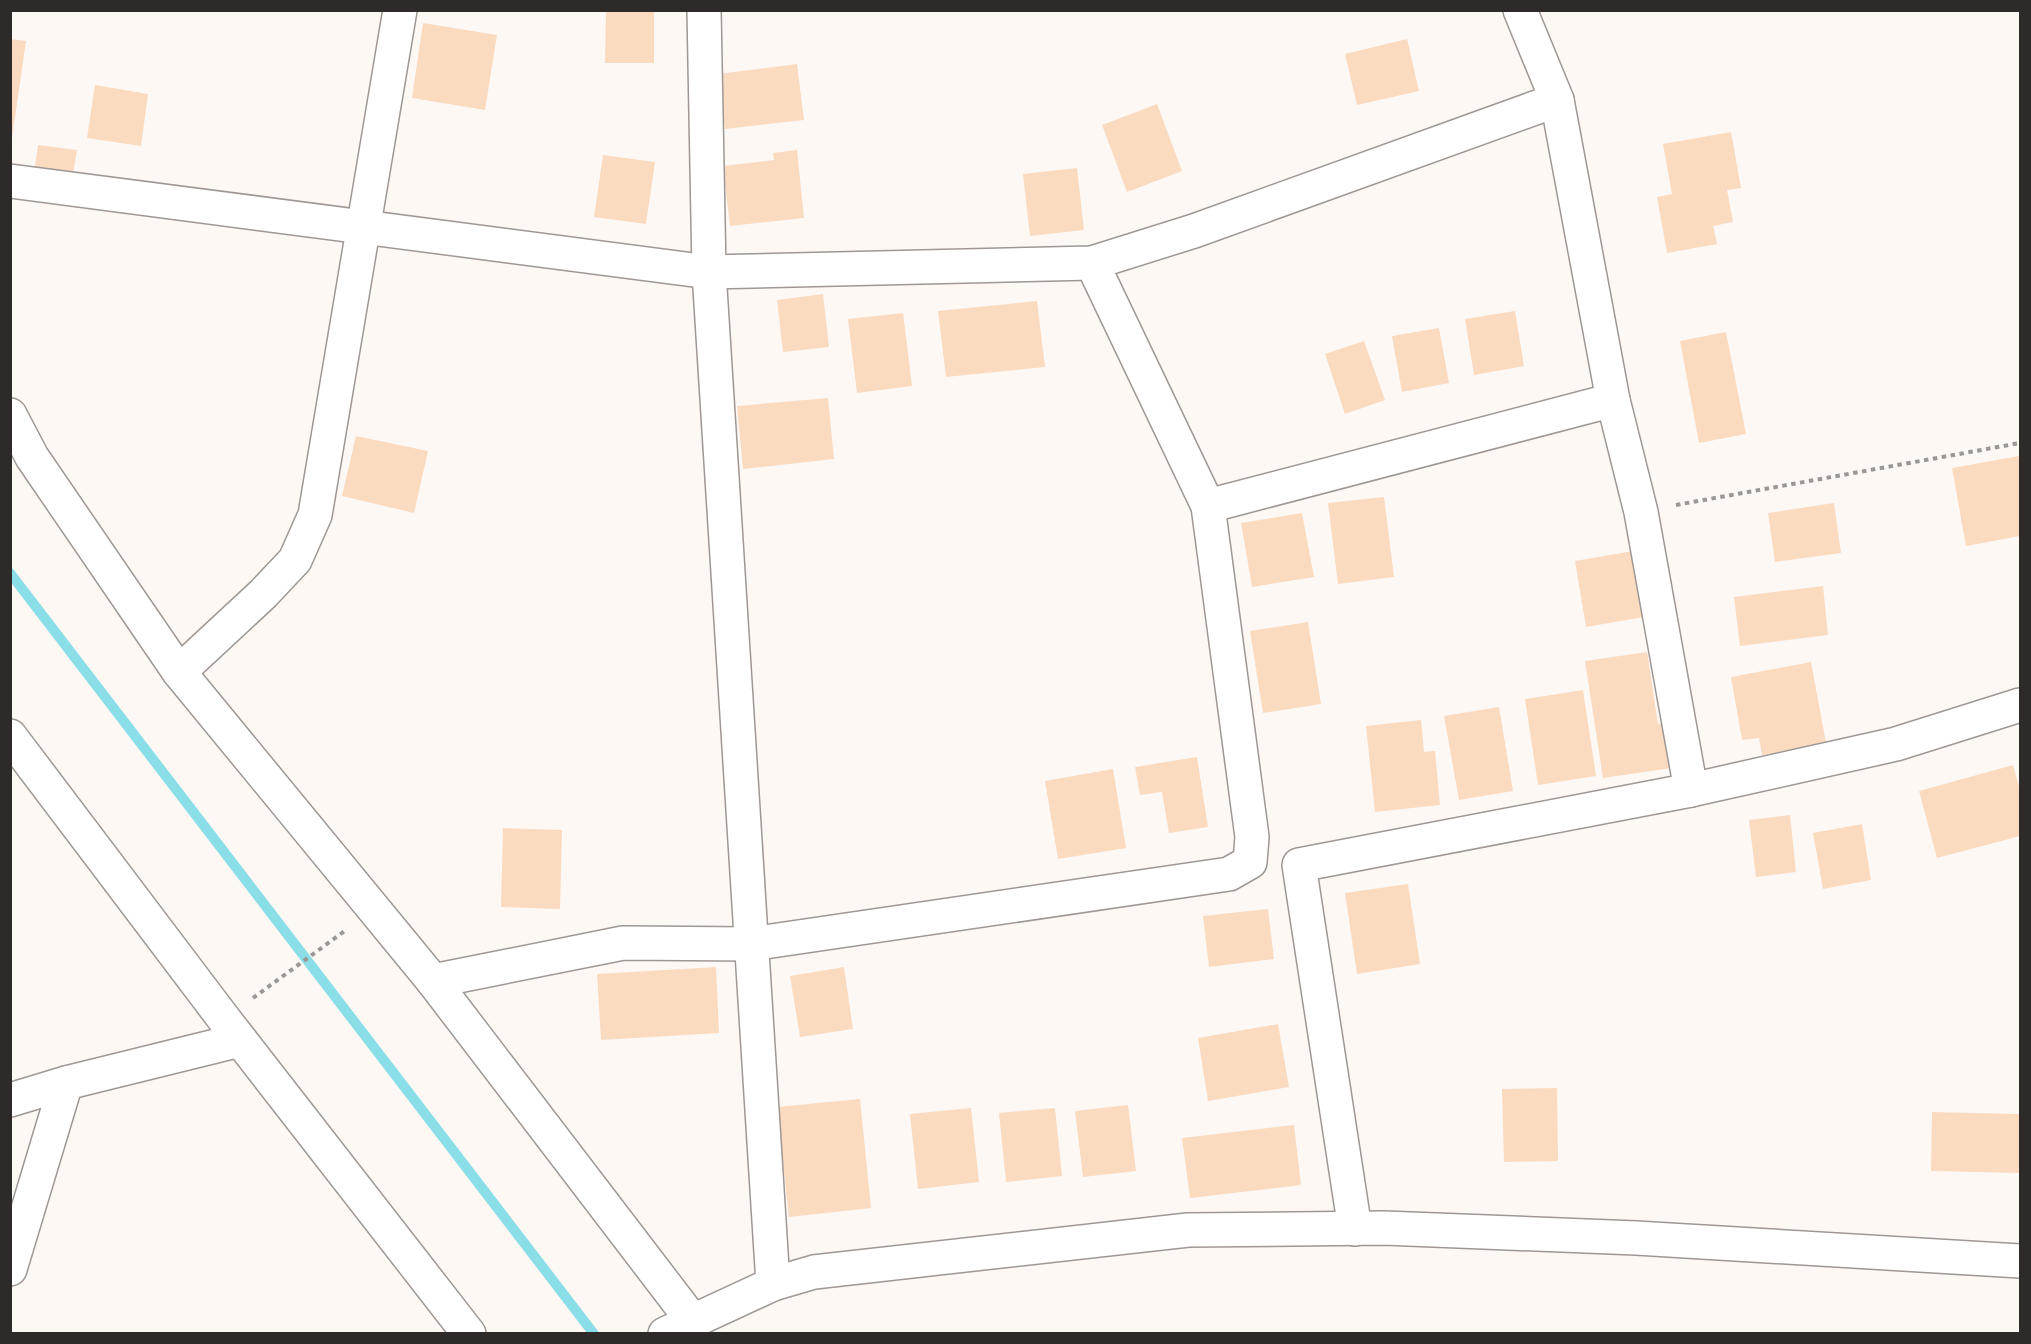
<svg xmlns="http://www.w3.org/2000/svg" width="2031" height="1344" font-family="Commissioner,sans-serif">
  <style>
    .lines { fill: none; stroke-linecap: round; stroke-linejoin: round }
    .stream { stroke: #8adee8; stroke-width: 10 }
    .building { fill: #fadbc0 }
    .street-casing { stroke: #9e9794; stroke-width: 36 }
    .path { stroke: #9b9794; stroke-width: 4; stroke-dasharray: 4.5 4.5; stroke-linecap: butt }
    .street { stroke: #fff; stroke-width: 33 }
  </style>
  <rect width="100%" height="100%" fill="#fef8f5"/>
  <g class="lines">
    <polyline class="stream" points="10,573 594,1334"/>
  </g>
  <g class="building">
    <polygon points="654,11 654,63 605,63 606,12"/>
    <polygon points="423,23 497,35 485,110 412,98"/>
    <polygon points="10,39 26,41 12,138 10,138"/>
    <polygon points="1407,39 1419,91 1357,105 1345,54"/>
    <polygon points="797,64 804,120 725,129 718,74"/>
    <polygon points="95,85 148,94 141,146 87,138"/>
    <polygon points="1157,104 1182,171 1127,192 1102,125"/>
    <polygon points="1731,132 1741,188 1727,190 1733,222 1713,226 1717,244 1667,253 1657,197 1672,194 1663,144"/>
    <polygon points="38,145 77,150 72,180 34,174"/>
    <polygon points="797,150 804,218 730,226 723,166 774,160 773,153"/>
    <polygon points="603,155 655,162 646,224 594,217"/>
    <polygon points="1077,168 1084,230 1030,236 1023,174"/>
    <polygon points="823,294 829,347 783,352 777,300"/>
    <polygon points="1037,301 1045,367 946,377 938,311"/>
    <polygon points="1515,311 1524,366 1474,375 1465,319"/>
    <polygon points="903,313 912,386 857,393 848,319"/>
    <polygon points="1439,328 1449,383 1402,392 1392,336"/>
    <polygon points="1726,332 1746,434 1699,443 1680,341"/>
    <polygon points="1364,341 1385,400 1345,414 1325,354"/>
    <polygon points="828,398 834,459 743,469 737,406"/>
    <polygon points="356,436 428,451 414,513 342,496"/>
    <polygon points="2019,456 2020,536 1966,546 1952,468"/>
    <polygon points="1384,497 1394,577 1338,584 1328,503"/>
    <polygon points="1834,503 1841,553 1775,562 1768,513"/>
    <polygon points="1302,513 1314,577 1252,587 1241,523"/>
    <polygon points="1639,550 1650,616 1586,627 1575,561"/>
    <polygon points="1823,586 1828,635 1740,646 1734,597"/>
    <polygon points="1308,622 1321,704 1263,713 1250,631"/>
    <polygon points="1647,652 1658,724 1665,723 1672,768 1603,778 1585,661"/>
    <polygon points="1811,662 1826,743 1762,755 1759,738 1742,740 1731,677"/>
    <polygon points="1583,690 1596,776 1538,785 1525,699"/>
    <polygon points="1499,707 1513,791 1459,800 1444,716"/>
    <polygon points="1421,720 1424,752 1435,751 1440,805 1375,812 1366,726"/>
    <polygon points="1197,757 1208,827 1169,833 1162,792 1140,795 1135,767"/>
    <polygon points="2013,765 2020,790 2020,836 1937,858 1919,791"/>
    <polygon points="1113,769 1126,848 1058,859 1045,781"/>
    <polygon points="1790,815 1796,872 1756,877 1749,820"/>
    <polygon points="1862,824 1871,880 1823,889 1813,833"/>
    <polygon points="503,828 562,830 560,909 501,907"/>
    <polygon points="1408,884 1420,964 1357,974 1345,893"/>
    <polygon points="1268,909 1274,959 1209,967 1203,916"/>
    <polygon points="716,967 719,1033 601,1040 597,974"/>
    <polygon points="844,967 853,1029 800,1037 790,976"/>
    <polygon points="1278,1024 1289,1087 1208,1101 1198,1038"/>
    <polygon points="1557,1088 1558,1161 1504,1162 1502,1089"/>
    <polygon points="860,1099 871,1208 789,1217 777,1107"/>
    <polygon points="1128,1105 1136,1171 1083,1177 1075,1111"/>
    <polygon points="971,1108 979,1182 918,1189 910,1114"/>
    <polygon points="1055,1108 1062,1176 1006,1182 999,1113"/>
    <polygon points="1932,1112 2020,1114 2020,1173 1931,1171"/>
    <polygon points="1294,1125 1301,1185 1190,1198 1182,1138"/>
  </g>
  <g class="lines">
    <defs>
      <g id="street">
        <polyline points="704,10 709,272 773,1284"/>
        <polyline points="1520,10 1557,100 1613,400 1641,512 1691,790"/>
        <polyline points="10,181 709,272 1092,263 1194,231 1557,100"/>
        <polyline points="10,415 32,457 179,672 433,981 692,1320"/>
        <polyline points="1208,506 1613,400"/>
        <polyline points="179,672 263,594 295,560 315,515 400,10"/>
        <polyline points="10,736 224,1019 469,1334"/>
        <polyline points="433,981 623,943 751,944 1229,874 1250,862 1252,837 1208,506 1092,263"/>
        <polyline points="10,1100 66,1083 240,1040"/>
        <polyline points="1355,1229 1299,865 1691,790 1896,744 2020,705"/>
        <polyline points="10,1269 66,1083"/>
        <polyline points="665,1334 773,1284 814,1272 1188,1230 1384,1228 1636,1238 2020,1261"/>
      </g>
    </defs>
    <use href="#street" class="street-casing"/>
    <g class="path">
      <polyline points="1676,505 2020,443"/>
      <polyline points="253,998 346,930"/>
    </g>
    <use href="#street" class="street"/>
  </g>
  <rect width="2031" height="1344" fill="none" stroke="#2d2a29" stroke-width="24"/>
</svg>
